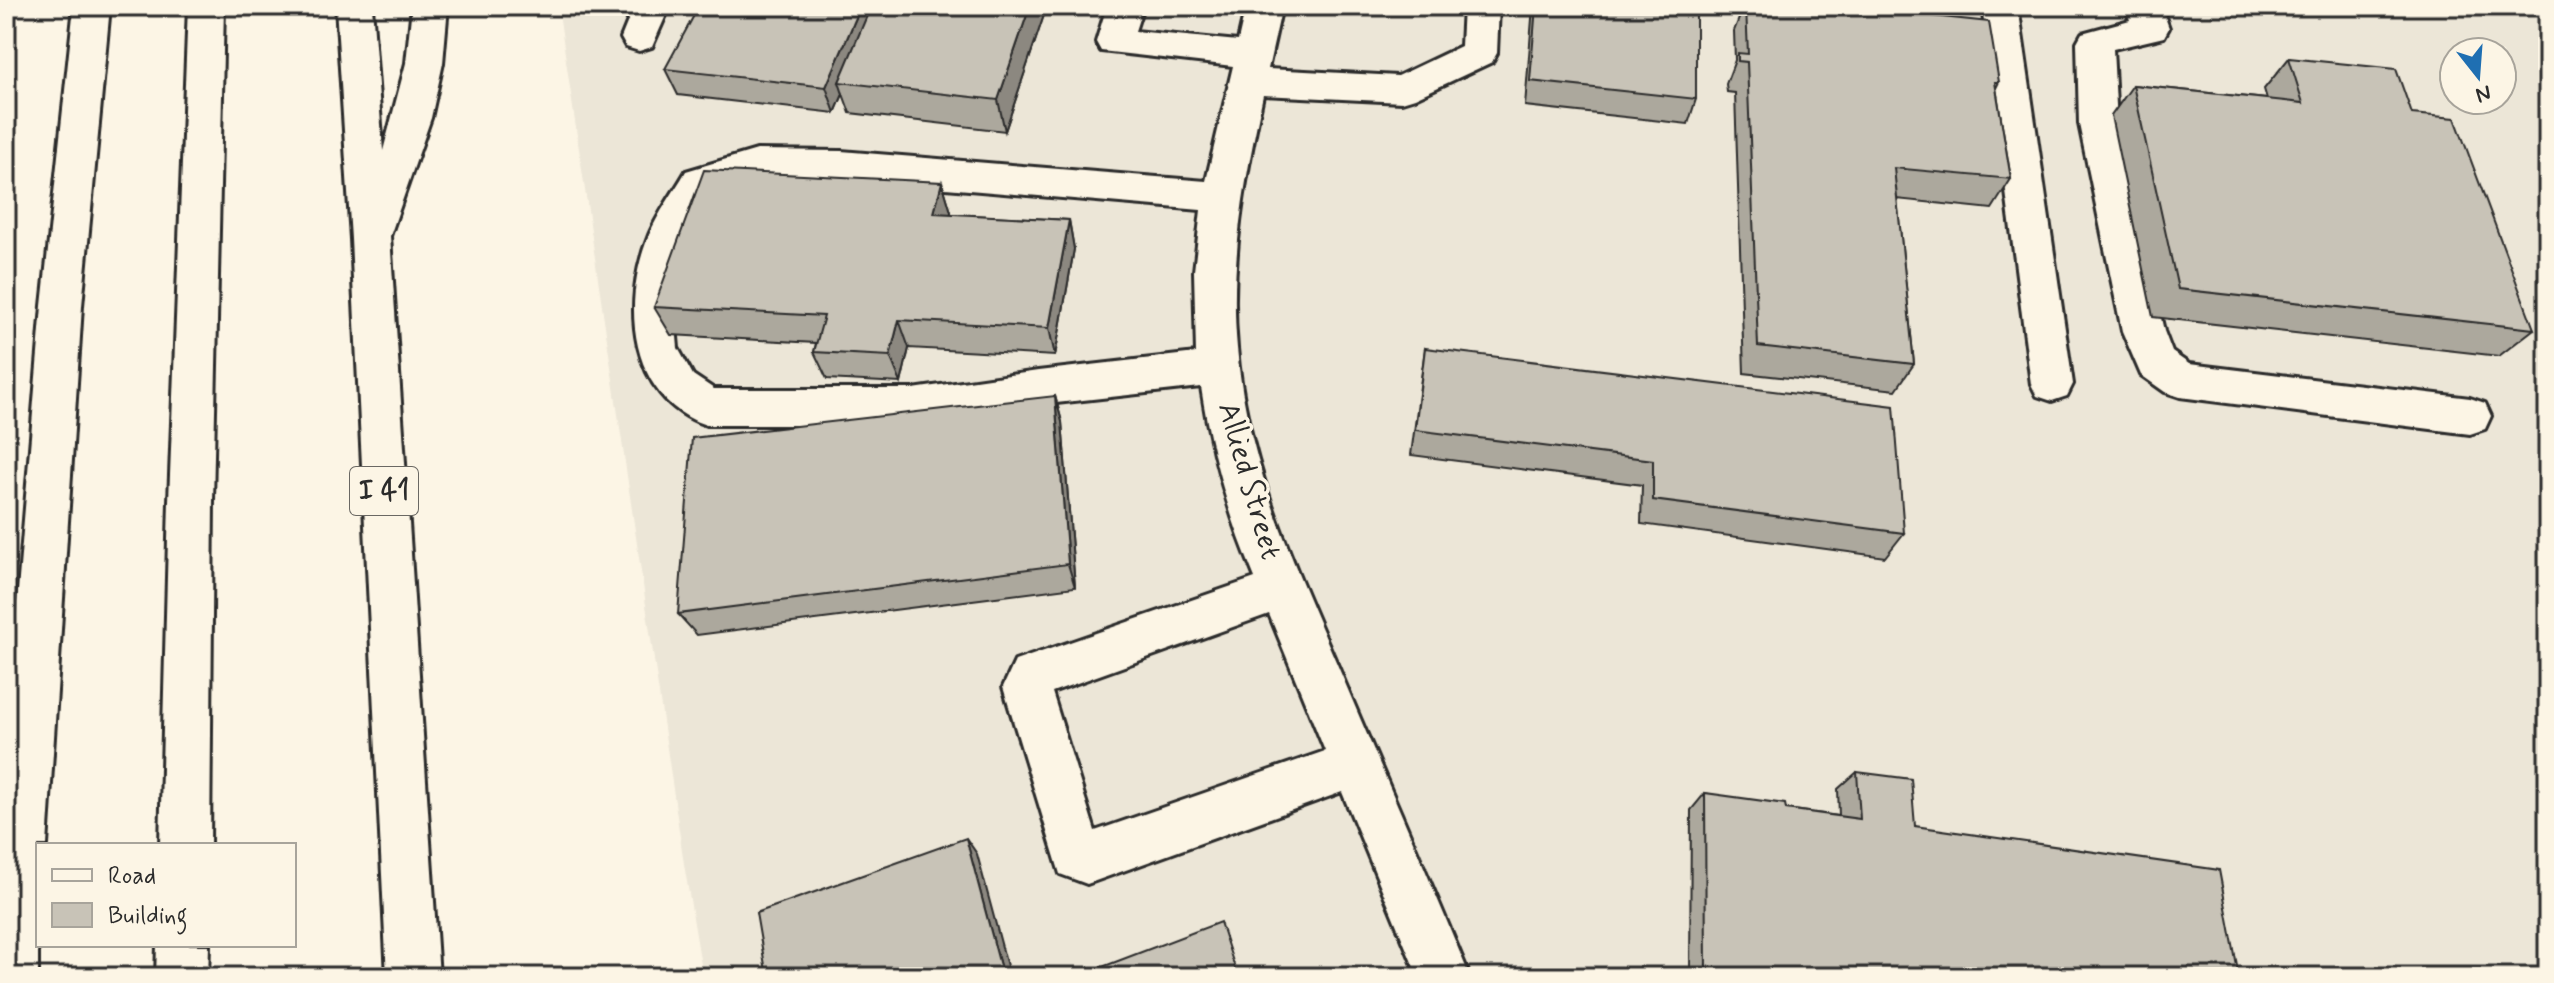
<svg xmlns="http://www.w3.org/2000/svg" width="2554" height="983" font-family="Mynerve,sans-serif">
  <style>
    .built { fill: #ece6d7; fill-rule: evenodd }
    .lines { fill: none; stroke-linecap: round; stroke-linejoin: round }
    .minor-casing { stroke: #2b2b2b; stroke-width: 6 }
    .highway-casing { stroke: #2b2b2b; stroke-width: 6 }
    .minor { fill: #fcf5e5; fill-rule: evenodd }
    .highway { fill: #fcf5e5; fill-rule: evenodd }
    .wall { fill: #aca89d; stroke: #2b2b2b; stroke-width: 2 }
    .shaded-wall { fill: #8c8880; stroke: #2b2b2b; stroke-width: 2 }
    .building { fill: #c8c3b7; stroke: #2b2b2b; stroke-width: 2 }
    .labels { text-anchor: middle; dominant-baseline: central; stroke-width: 7; stroke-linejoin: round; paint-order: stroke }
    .shield { fill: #fcf5e5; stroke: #6a6863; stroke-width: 2 }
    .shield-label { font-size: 28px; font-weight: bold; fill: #2b2b2b }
    .street-label { font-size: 30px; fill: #2b2b2b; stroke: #fcf5e5 }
  </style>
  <rect width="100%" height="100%" fill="#fcf5e5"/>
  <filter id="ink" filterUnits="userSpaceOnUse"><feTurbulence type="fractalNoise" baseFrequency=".0125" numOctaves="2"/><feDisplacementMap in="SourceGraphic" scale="16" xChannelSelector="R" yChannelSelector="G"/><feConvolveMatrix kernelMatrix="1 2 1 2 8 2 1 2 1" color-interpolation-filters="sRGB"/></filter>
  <g filter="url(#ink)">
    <path class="built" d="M558,6H2455L2548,15V977H703L684,864ZM2454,52H2502V100H2454Z"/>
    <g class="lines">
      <defs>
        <g id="minor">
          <polygon points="634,6 670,6 652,47 639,51 626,47 621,38"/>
          <path d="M1107,6H1143L1135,31L1238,41L1246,6H1282L1268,69L1398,76L1461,46L1463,6H1499L1497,53L1492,62L1415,98L1402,102L1263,95C1245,179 1229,261 1237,348C1246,460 1293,562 1337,664C1381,768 1427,872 1470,977H1418L1342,792L1087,884L1060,874L1003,687L1015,661L1255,578C1229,516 1211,454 1201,387L1038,405L913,425H706C628,398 621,302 649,235C658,213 674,192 686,171L757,150L841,151L1206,181L1233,66L1101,51L1096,42ZM757,178L841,179L1201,210L1194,271L1196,353L1038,371L913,389H714L693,375L678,348L673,293L687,237L713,191ZM1269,614L1325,751L1095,831L1052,692Z"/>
          <polygon points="1982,6 2018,6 2073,384 2067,396 2052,401 2037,396 2031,384"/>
          <polygon points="2125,6 2161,6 2169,28 2164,37 2113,49 2117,124 2164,331 2172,352 2189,364 2470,398 2485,403 2491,416 2485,429 2470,434 2180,397 2165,392 2141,375 2122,331 2079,124 2077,42 2082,33 2130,20"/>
        </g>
        <g id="highway">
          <polygon points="74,6 110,6 82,306 47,845 38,845 38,977 6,977 6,733 42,306"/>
          <polygon points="188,6 224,6 213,501 210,845 160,845 169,501"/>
          <polygon points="336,6 372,6 383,151 406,63 412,6 448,6 443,63 431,118 390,236 439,977 387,977 351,239"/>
          <polygon points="157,945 209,945 208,977 156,977"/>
        </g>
      </defs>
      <use href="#minor" class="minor-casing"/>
      <use href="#highway" class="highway-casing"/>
      <use href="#minor" class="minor"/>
      <use href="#highway" class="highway"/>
    </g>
    <g class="wall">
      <polygon points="1047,6 1005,131 850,113 843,94 835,113 678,95 665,69"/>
      <polygon points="1533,6 1696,6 1696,99 1688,124 1525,106"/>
      <polygon points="1744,6 1808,6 1890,14 1893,6 1932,6 1933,16 1999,82 1996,88 2011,179 1992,209 1897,199 1914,364 1896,390 1744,373 1735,93 1727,92 1726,84 1735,60 1734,31"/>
      <polygon points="2289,58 2412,114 2534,329 2499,356 2153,317 2111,116 2133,85 2267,99 2264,89"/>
      <polygon points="942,182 951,212 950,214 1069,220 1074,249 1055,356 909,348 901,383 827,379 814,352 816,343 671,335 654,307"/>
      <polygon points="1425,348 1904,533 1885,557 1641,524 1642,485 1411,455"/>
      <polygon points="1055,396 1062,422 1075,587 697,635 678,614"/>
      <polygon points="1857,772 1915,826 2239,977 1690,977 1691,810 1705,793 1786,809 1839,816 1838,789"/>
    </g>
    <g class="shaded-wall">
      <polygon points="861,6 880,6 839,82 843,94 835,113 826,87"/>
      <polygon points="1030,6 1047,6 1005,131 998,100"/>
      <polygon points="942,182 951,212 944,242 934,213"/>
      <polygon points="1069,220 1074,249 1055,356 1049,328"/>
      <polygon points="899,320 909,348 901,383 890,356"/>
      <polygon points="1055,396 1062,422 1075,587 1068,564"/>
      <polygon points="966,838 977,854 1010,977 1003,977"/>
    </g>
    <g class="building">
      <polygon points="699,6 861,6 826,87 665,69"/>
      <polygon points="871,6 1030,6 998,100 839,82"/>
      <polygon points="1536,6 1696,6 1696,99 1530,81"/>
      <polygon points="1746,6 1808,6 1896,14 1896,6 1932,6 1933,16 1989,22 1999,82 1995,82 2011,179 1894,168 1914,364 1758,346 1747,62 1738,61 1738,53 1748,54"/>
      <polygon points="2289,58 2396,69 2412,114 2455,118 2534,329 2178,289 2133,85 2303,103"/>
      <polygon points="704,170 942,182 934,213 1069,220 1049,328 899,320 890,356 814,352 824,316 654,307"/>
      <polygon points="1425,348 1894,406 1904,533 1653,500 1653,460 1415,430"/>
      <polygon points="1055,396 1068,564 678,614 692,438"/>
      <polygon points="1857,772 1911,779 1915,826 2219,870 2239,977 1706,977 1705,793 1785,804 1786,809 1860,819"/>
      <polygon points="966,838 1003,977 767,977 756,913"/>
      <polygon points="1220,922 1238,977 1076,977"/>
    </g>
  </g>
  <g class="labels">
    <rect class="shield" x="350" y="467" width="68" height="48" rx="6"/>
    <g class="shield-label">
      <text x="384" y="491">I 41</text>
    </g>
    <g class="street-label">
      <text transform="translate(1249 481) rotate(74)">Allied Street</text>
    </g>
  </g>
  <rect width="2554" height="983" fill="none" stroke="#fcf5e5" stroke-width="32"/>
  <rect x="16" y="16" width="2522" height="951" fill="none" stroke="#2b2b2b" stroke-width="3" filter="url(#ink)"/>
  <rect x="36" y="843" width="260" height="104" fill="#fcf5e5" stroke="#a8a49b" stroke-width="2"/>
  <rect x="52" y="869" width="40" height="12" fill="#fcf5e5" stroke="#a8a49b" stroke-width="2"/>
  <text x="108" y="883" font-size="24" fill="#2b2b2b">Road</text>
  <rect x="52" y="903" width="40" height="24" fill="#c8c3b7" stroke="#a8a49b" stroke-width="2"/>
  <text x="108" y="923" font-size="24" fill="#2b2b2b">Building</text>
  <g transform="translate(2478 76) rotate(163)"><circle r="38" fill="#fcf5e5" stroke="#a8a49b" stroke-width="2"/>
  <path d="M0-6L14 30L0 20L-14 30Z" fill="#1f6fb2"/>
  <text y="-12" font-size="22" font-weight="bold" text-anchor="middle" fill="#2b2b2b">N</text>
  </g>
</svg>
